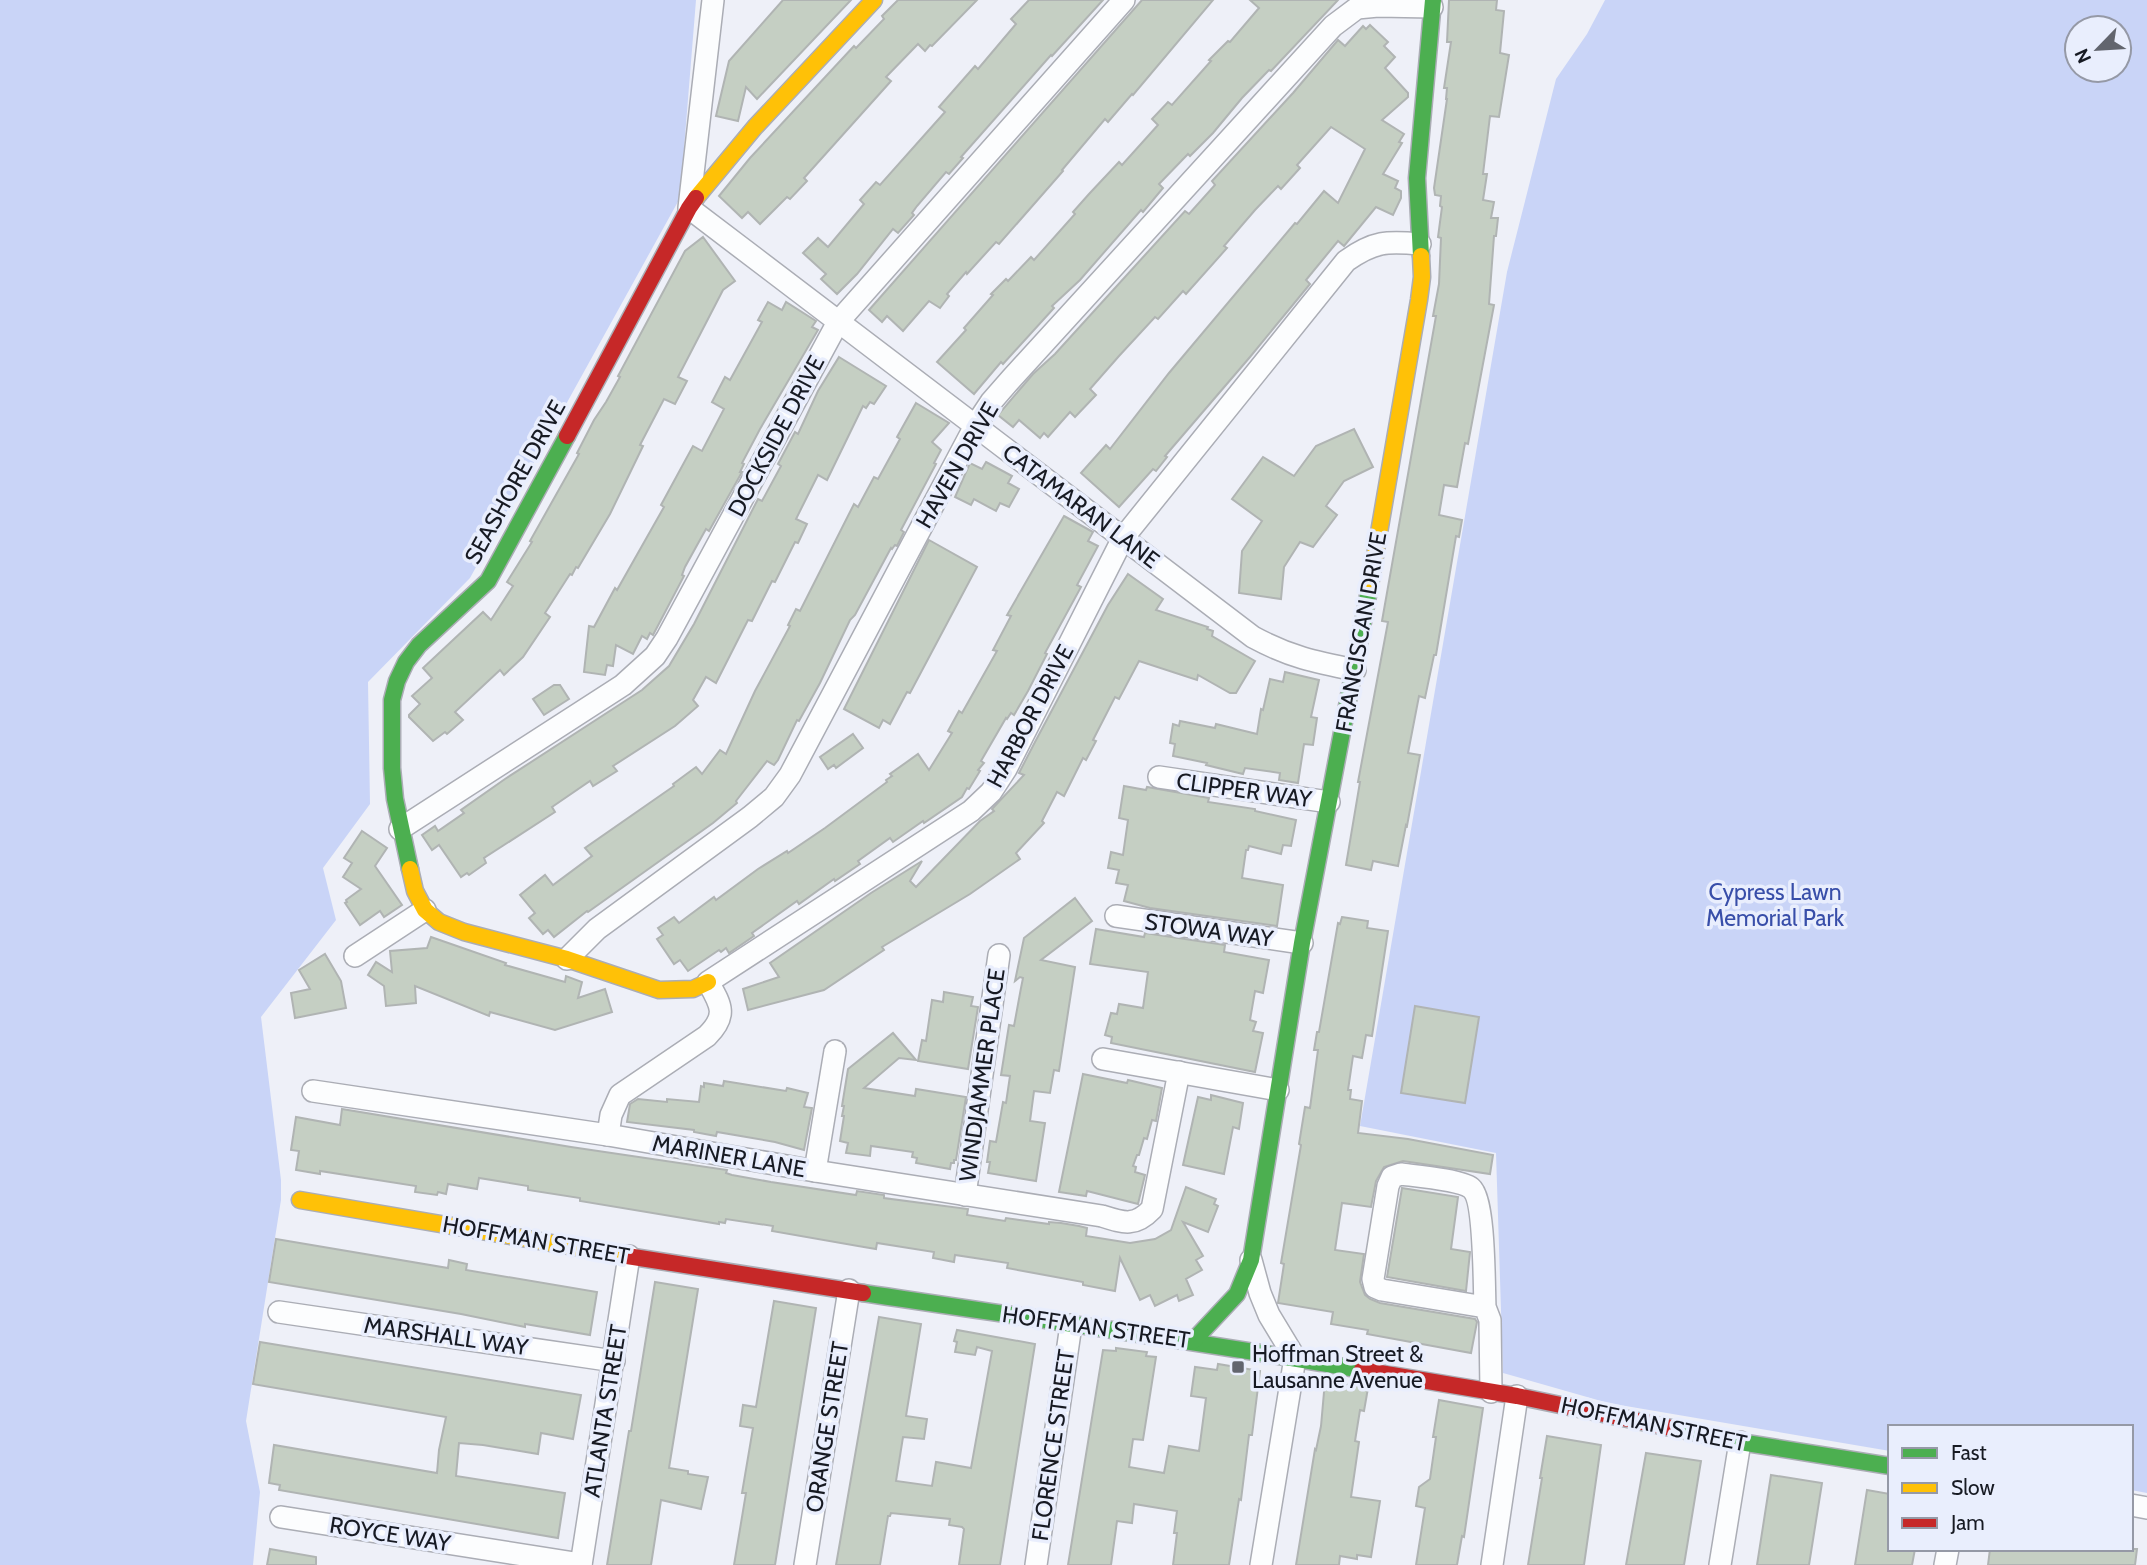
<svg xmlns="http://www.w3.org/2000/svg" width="2147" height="1565" font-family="Cabin,sans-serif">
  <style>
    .green { fill: #c9d4f7; fill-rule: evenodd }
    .building { fill: #c5cfc3; stroke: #b0b4b3; stroke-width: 2 }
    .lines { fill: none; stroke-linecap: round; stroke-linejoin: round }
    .street-casing { stroke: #abadb5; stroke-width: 24 }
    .fast-casing { stroke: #abadb5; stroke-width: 19 }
    .slow-casing { stroke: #abadb5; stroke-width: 19 }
    .jam-casing { stroke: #abadb5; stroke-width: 19 }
    .street { stroke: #fcfdfe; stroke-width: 21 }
    .fast { stroke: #4caf50; stroke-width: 16 }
    .slow { stroke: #ffc107; stroke-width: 16 }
    .jam { stroke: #c62828; stroke-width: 16 }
    .poi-dot { fill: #62656e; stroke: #e9eefd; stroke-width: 2.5 }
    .labels { text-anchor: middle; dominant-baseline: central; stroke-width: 7; stroke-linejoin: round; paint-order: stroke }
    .street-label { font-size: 23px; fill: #171a23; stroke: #e9eefd }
    .park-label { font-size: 23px; fill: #384ea9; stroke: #e9eefd }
    .poi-label { font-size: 23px; fill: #171a23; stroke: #e9eefd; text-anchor: start }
  </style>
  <rect width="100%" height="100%" fill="#eef0f8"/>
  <g class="green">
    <polygon points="0,0 696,0 680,198 470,578 368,682 370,804 323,868 336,920 261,1017 281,1180 281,1200 246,1421 260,1492 253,1565 0,1565"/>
    <path d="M1605,0H2147V1493L2131,1490V1427H1890V1451L1608,1403L1503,1373L1496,1153L1360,1126L1507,272L1556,79L1587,34ZM2077,28H2119V70H2077Z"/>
  </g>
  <g class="building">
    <polygon points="783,0 851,0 757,99 746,87 738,121 716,116 729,61"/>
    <polygon points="898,0 977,0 932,46 930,45 925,51 918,44 886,77 891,81 804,178 807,181 790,199 787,197 760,224 748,212 742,218 719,196 750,158 854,46 856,48 884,19 882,16"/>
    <polygon points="1029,0 1103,0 1052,56 1051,55 961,157 963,158 949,174 946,172 917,206 912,213 914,215 898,233 893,229 857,274 837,294 821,279 826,274 803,253 818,238 828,247 864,204 860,200 876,182 880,185 945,112 939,107 975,66 978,69 1016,24 1011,19"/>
    <polygon points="1142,0 1213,0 1133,95 1132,94 1108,122 1105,119 1062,170 1063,171 999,244 996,242 967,274 966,272 947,294 949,296 940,308 929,301 903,331 887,316 882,322 869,310"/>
    <polygon points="1250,0 1338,0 1271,71 1269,70 1242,98 1213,133 1190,156 1188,154 1159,184 1163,188 1143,212 1141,210 1080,280 1052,306 1054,308 1003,364 1001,362 974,394 937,362 966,330 964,328 993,295 991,294 1006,279 1008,281 1031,257 1034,260 1075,214 1073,212 1089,194 1119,162 1122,165 1158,125 1152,119 1168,102 1172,105 1211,61 1209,60 1228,41 1230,42 1259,8"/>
    <polygon points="1449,0 1497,0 1496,10 1504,11 1500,53 1509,55 1499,117 1490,116 1483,174 1487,174 1483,200 1494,202 1491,218 1498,218 1496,236 1494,236 1489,304 1494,305 1468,444 1465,443 1457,487 1444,485 1439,515 1462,520 1459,537 1456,536 1436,655 1434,655 1425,698 1419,696 1408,753 1420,755 1407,826 1406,825 1398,866 1373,861 1371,870 1346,865 1360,782 1358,782 1388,622 1382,621 1436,316 1433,316 1439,284 1441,238 1438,237 1442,207 1440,206 1441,196 1435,195 1434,188 1447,99 1446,99 1447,88 1444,88 1451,42 1447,42"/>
    <polygon points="1370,25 1388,42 1384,46 1395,57 1385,68 1408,93 1408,97 1382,120 1404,134 1399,142 1402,143 1383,174 1398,181 1395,188 1401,191 1401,198 1393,215 1376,207 1344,246 1338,241 1306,280 1310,284 1250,357 1165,456 1167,457 1156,471 1153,469 1119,507 1081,473 1106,445 1110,449 1169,373 1295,223 1297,224 1324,191 1338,203 1365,149 1331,127 1297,165 1300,168 1281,189 1278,186 1255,210 1224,246 1227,248 1186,294 1183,291 1158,319 1155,317 1119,356 1090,389 1096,395 1075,417 1070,412 1048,437 1044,433 1040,438 1019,420 1013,427 998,415 1033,374 1055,354 1185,211 1189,214 1215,185 1212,181 1293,93 1338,40 1345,46 1363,26 1366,29"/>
    <polygon points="703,237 735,281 723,290 678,377 687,381 675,404 664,399 640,445 643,446 610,514 578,568 576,567 572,575 570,574 545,613 550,617 523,657 504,675 500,670 455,712 463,720 447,734 445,732 433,741 409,717 409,715 420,704 412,696 432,678 423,668 483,612 491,620 513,586 507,582 532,542 530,541 579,454 577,453 594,420 606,402 620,377 618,376 685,251"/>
    <polygon points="768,302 782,310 786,302 816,321 812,327 818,330 760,429 742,463 744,464 740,472 742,472 709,531 706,529 685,567 682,575 684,576 653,635 650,633 647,639 642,636 633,654 616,645 613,666 607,665 605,675 584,672 589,626 594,627 615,588 617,590 664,507 661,505 693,446 702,451 724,409 712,402 725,377 730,380 762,322 758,320"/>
    <polygon points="839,357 886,386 874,404 870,402 866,408 863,406 827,480 818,475 796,519 807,524 798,543 795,542 775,582 772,581 752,621 748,620 716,683 706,677 693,700 698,706 675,726 613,766 617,771 593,786 590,781 552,807 555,812 484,858 486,863 469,875 467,873 461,877 439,845 432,850 422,835 435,826 438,831 464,813 461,810 505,779 642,690 669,666 694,624 758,499 762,501 781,466 778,464 795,432 798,434 818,391"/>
    <polygon points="916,403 949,423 932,442 941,450 934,463 936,464 901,530 904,532 897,546 895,545 892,549 891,548 855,615 850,620 820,683 799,721 797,720 778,760 774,765 767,761 736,801 737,803 713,823 588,912 587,911 554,937 548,930 543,934 529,918 535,913 520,895 545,875 553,885 592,856 585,848 674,786 673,784 696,767 702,774 720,750 726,754 755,691 790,626 788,625 796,609 800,611 854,504 858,507 874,477 878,479 900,439 897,437"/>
    <polygon points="1354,429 1373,467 1344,481 1326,506 1337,515 1313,547 1300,542 1284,567 1281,599 1239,593 1242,551 1262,521 1232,499 1263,457 1294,476 1316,446"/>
    <polygon points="986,462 1012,476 1008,483 1019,489 1009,507 1000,503 996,511 974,499 971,505 955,497 970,463 982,469"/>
    <polygon points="1064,516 1093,532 1088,541 1098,546 1077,585 1081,587 1045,653 1047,654 1028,691 1014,715 1011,713 1007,719 1006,718 981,761 984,763 978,770 980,771 969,789 967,788 962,797 924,823 923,821 893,842 890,838 858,861 860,864 835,881 834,879 799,904 797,901 752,933 754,936 729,953 726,948 721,952 719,950 688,971 680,960 674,964 657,939 663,935 658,928 674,917 679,923 714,897 716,900 758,869 787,851 788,853 825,828 887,782 886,780 892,776 890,774 918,754 929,770 952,733 948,731 959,711 962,713 997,651 993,650 1011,616 1007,615"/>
    <polygon points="929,540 977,567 910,693 907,692 890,724 883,720 879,728 844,709"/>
    <polygon points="1128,574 1163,599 1156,610 1208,627 1207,629 1213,631 1212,636 1255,661 1236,693 1230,693 1198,675 1197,680 1139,661 1119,699 1115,697 1093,740 1096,741 1086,760 1083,758 1064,796 1057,792 1042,821 1044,823 1016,853 1020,859 970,894 882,947 884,950 824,990 748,1010 743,989 779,977 770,963 871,893 922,861 910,881 916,887 980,821 994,811 992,809 1024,775 1019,773 1035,742 1108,605"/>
    <polygon points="1285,672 1319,680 1311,717 1317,718 1313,745 1304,744 1298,783 1279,780 1280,773 1245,768 1243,774 1206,765 1207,763 1173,756 1175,744 1170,743 1173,724 1179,726 1180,721 1215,728 1216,724 1257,734 1261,709 1263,710 1270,679 1283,682"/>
    <polygon points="554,685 560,685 569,699 544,715 533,699"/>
    <polygon points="853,734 863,748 836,768 834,765 828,769 820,757"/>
    <polygon points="1124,786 1146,790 1147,787 1209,798 1208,802 1255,809 1255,811 1296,820 1291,846 1283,845 1281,854 1249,846 1248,850 1246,850 1242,878 1283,885 1277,926 1150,908 1124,901 1128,885 1116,883 1119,870 1108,868 1111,852 1123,855 1128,820 1119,818"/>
    <polygon points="362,831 387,848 375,866 402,905 384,917 380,911 360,925 345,903 347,902 346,900 361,889 343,877 352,863 344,858"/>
    <polygon points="1075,898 1092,921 1041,960 1075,967 1059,1071 1054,1070 1050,1093 1034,1091 1030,1121 1045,1123 1036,1181 988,1173 990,1162 987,1162 990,1141 996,1142 1003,1102 1006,1103 1010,1076 1001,1075 1009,1025 1014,1026 1021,988 1023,978 1020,977 1015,981 1024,938"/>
    <polygon points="1342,917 1368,921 1367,928 1388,931 1372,1036 1366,1035 1362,1058 1353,1056 1348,1090 1351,1090 1350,1099 1362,1101 1358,1133 1408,1139 1493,1155 1490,1174 1403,1161 1384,1167 1376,1181 1371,1207 1342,1203 1335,1250 1364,1254 1360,1282 1365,1295 1370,1299 1380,1303 1475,1319 1477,1322 1471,1353 1367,1334 1368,1330 1331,1324 1333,1312 1278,1303 1284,1264 1281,1263 1301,1145 1299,1144 1305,1107 1310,1108 1318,1050 1314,1050 1317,1032 1319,1032 1338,923 1340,924"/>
    <polygon points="1096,929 1144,937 1145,933 1225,945 1224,952 1269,960 1263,993 1255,991 1250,1020 1256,1022 1253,1031 1263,1033 1255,1072 1111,1043 1112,1037 1105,1035 1111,1013 1117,1014 1119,1004 1143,1008 1148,972 1090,964"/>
    <polygon points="431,937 506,963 505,965 565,982 566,976 582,982 578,998 605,989 612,1012 555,1030 490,1012 489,1016 415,986 416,1003 386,1006 384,986 368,975 376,962 392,972 390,951 427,948"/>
    <polygon points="325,954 341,981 346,1008 295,1018 291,993 310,989 299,970"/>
    <polygon points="944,992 973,997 971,1006 978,1007 968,1069 918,1061 922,1040 926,1041 932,1000 943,1002"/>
    <polygon points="1415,1006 1479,1017 1465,1103 1401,1093"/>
    <polygon points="893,1033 916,1060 899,1058 864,1088 915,1096 916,1089 966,1097 956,1160 954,1160 954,1163 951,1163 950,1169 916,1163 917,1158 912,1157 913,1152 871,1146 870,1156 846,1153 848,1143 840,1141 844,1116 842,1116 844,1106 842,1106 848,1069"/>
    <polygon points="1083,1074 1127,1083 1128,1080 1162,1088 1156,1121 1152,1120 1147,1139 1144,1138 1139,1155 1137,1155 1133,1166 1136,1167 1135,1172 1145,1175 1138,1204 1087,1191 1086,1196 1059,1192"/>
    <polygon points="724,1081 786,1091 787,1088 808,1093 804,1107 812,1108 804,1150 775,1142 717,1132 716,1136 694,1132 694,1130 627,1122 630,1104 638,1099 667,1102 667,1099 699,1102 701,1086 704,1087 704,1083 723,1086"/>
    <polygon points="1211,1095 1243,1103 1239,1129 1233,1127 1224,1174 1183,1165 1198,1097 1211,1100"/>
    <polygon points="342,1109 571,1147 727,1170 726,1173 732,1175 771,1182 856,1195 857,1191 884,1195 884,1198 968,1209 967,1215 1005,1221 1006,1218 1049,1224 1049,1222 1061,1223 1079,1226 1087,1228 1086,1236 1130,1243 1155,1239 1171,1230 1186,1187 1216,1199 1214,1204 1218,1206 1208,1232 1183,1222 1203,1256 1196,1260 1202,1270 1186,1279 1193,1295 1179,1301 1177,1295 1155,1306 1150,1295 1140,1300 1120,1258 1115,1291 1083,1285 1083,1282 1007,1268 1008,1263 955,1255 954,1262 933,1258 934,1252 877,1243 876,1249 858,1246 772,1231 773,1226 726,1219 725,1223 719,1222 719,1224 580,1201 580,1198 528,1190 528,1186 479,1178 477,1189 448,1184 446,1194 438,1192 437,1195 415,1192 416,1186 320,1171 320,1174 296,1170 299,1151 291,1150 296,1117 340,1125"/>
    <polygon points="1402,1188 1458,1197 1451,1249 1470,1252 1466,1291 1387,1277"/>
    <polygon points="276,1239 448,1268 449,1260 467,1264 466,1270 597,1292 590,1335 525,1324 525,1327 461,1314 269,1282"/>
    <polygon points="655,1282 698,1289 669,1468 688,1471 688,1474 708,1477 701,1509 661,1500 651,1565 607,1565 629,1431 631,1431"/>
    <polygon points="774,1301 816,1308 775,1565 734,1565 746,1493 742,1493 753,1428 740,1426 743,1405 756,1407"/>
    <polygon points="879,1317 921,1324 906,1416 927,1419 924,1439 903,1437 896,1481 932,1486 936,1462 971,1468 992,1351 977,1347 975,1355 955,1352 957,1342 954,1341 957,1330 1035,1344 1000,1565 959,1565 964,1529 962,1527 949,1525 950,1519 891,1513 890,1516 888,1516 880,1565 836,1565"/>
    <polygon points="260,1342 581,1395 573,1439 541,1433 538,1454 483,1445 459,1443 456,1476 565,1493 558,1538 279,1490 280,1485 269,1483 274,1445 437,1473 439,1450 446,1417 253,1384"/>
    <polygon points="1116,1348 1147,1352 1146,1356 1156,1357 1143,1440 1133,1439 1129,1467 1164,1473 1169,1446 1199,1451 1206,1398 1191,1396 1195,1367 1217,1370 1218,1364 1260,1371 1252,1435 1249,1435 1241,1500 1239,1499 1229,1565 1173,1565 1177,1533 1174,1533 1177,1511 1134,1504 1132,1523 1117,1521 1111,1565 1068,1565 1103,1350 1116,1351"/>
    <polygon points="1325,1381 1368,1388 1364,1411 1360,1410 1355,1441 1359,1442 1351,1497 1380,1501 1371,1557 1357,1555 1357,1559 1340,1556 1339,1565 1296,1565 1315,1449 1316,1450 1321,1426"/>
    <polygon points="1439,1400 1483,1408 1464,1537 1462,1536 1457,1565 1416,1565 1425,1508 1416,1506 1419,1487 1430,1479 1436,1437 1433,1437"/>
    <polygon points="1547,1436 1601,1445 1584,1565 1528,1565 1542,1478 1540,1478"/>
    <polygon points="1646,1453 1701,1461 1684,1565 1626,1565"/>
    <polygon points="1771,1475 1822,1483 1809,1565 1757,1565"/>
    <polygon points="1867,1490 1890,1494 1890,1549 1915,1549 1912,1565 1855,1565"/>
    <polygon points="270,1549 316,1557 316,1565 267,1565"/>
    <polygon points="1990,1549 2137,1549 2135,1565 1988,1565"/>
  </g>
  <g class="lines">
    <defs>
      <g id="street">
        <path d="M713,0L689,208L1253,637C1290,657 1315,662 1355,670"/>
        <polyline points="1159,777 1329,802"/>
        <polyline points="400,829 623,685 655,656 667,638 838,322 1124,0"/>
        <polyline points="1116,916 1302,943"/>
        <polyline points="355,956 425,910"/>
        <polyline points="567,959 597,929 750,817 774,797 790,775 975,426 991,402 1012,378 1333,26 1357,8 1378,6 1432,7"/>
        <polyline points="1103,1059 1278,1090"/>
        <path d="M313,1091L608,1135L815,1171L1102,1216C1124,1223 1135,1227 1152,1209L1179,1072"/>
        <path d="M608,1135L611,1115L620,1095L707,1036C728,1015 721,1005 708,982L971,811L991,792L1006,769L1123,538L1346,261C1374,241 1387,241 1420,244"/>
        <polyline points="815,1171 835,1051"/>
        <polyline points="965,1195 999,955"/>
        <polyline points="1251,1260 1260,1293 1269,1315 1295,1358 1261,1565"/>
        <path d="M1485,1307L1382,1290L1375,1287L1373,1279L1388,1186L1392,1177L1401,1174C1416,1176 1461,1180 1471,1188C1485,1199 1484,1286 1485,1307L1490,1320L1491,1392"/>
        <polyline points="279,1312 614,1361"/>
        <polyline points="2131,1505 2147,1508"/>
        <polyline points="281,1517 581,1564"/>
        <polyline points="581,1565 629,1256"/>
        <polyline points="805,1565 849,1290"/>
        <polyline points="1036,1565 1071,1325"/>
        <polyline points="1492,1565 1517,1396"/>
        <polyline points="1720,1565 1740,1442"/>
        <polyline points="1945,1565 1948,1549"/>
      </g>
      <g id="fast">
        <polyline points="1421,256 1417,178 1433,0"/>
        <polyline points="410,869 395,799 392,768 392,700 397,681 406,662 419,645 488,581 567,436"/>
        <path d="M863,1293C1029,1318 1196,1341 1362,1370"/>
        <polyline points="1193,1341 1237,1294 1251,1260 1302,943 1370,585"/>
        <polyline points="1676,1429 1740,1442 1890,1466"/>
      </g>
      <g id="slow">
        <polyline points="696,198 755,127 874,0"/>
        <polyline points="1370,585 1419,300 1422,277 1421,256"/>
        <polyline points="410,869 415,891 425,910 439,922 464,932 567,959 659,990 693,989 708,982"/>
        <polyline points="300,1200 627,1256"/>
      </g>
      <g id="jam">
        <polyline points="567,436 689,208 696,198"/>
        <polyline points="627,1256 863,1293"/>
        <polyline points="1362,1370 1517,1396 1676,1429"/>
      </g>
    </defs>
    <use href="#street" class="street-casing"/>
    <use href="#fast" class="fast-casing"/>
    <use href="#slow" class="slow-casing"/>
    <use href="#jam" class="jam-casing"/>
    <use href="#street" class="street"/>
    <use href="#fast" class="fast"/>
    <use href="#slow" class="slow"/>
    <use href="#jam" class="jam"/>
  </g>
  <rect class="poi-dot" x="1231" y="1360" width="14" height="14" rx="3.5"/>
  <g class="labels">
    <g class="street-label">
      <text transform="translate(776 436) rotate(-62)">DOCKSIDE DRIVE</text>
      <text transform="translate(957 465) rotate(-60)">HAVEN DRIVE</text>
      <text transform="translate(515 482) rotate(-61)">SEASHORE DRIVE</text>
      <text transform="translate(1081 506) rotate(37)">CATAMARAN LANE</text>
      <text transform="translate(1361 632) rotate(-80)">FRANCISCAN DRIVE</text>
      <text transform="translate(1030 716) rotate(-62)">HARBOR DRIVE</text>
      <text transform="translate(1244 790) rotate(8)">CLIPPER WAY</text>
      <text transform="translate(1209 930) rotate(8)">STOWA WAY</text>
      <text transform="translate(982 1075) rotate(-82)">WINDJAMMER PLACE</text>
      <text transform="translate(729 1156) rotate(10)">MARINER LANE</text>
      <text transform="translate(536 1240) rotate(10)">HOFFMAN STREET</text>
      <text transform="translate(1096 1327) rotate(8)">HOFFMAN STREET</text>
      <text transform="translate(446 1336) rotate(8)">MARSHALL WAY</text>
      <text transform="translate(605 1411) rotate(-81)">ATLANTA STREET</text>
      <text transform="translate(1654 1424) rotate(12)">HOFFMAN STREET</text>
      <text transform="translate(827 1427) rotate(-81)">ORANGE STREET</text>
      <text transform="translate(1053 1445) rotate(-82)">FLORENCE STREET</text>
      <text transform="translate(390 1534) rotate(9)">ROYCE WAY</text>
    </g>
    <g class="park-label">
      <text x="1775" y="892">Cypress Lawn<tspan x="1775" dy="26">Memorial Park</tspan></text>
    </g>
    <g class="poi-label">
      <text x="1252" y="1354">Hoffman Street &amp;<tspan x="1252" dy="26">Lausanne Avenue</tspan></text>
    </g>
  </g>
  <rect x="1888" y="1425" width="245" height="126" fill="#e9eefd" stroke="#9599a6" stroke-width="2"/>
  <rect x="1902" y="1448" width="35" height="10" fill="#4caf50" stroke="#9599a6" stroke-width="2"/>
  <text x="1951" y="1460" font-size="21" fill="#171a23">Fast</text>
  <rect x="1902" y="1483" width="35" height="10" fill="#ffc107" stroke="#9599a6" stroke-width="2"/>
  <text x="1951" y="1495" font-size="21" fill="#171a23">Slow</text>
  <rect x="1902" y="1518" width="35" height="10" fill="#c62828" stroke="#9599a6" stroke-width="2"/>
  <text x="1951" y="1530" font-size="21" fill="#171a23">Jam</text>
  <g transform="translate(2098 49) rotate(245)"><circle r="33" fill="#e9eefd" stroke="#9599a6" stroke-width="2"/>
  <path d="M0-5L12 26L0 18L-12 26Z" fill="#62656e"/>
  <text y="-10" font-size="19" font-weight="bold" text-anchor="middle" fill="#171a23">N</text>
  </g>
</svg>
